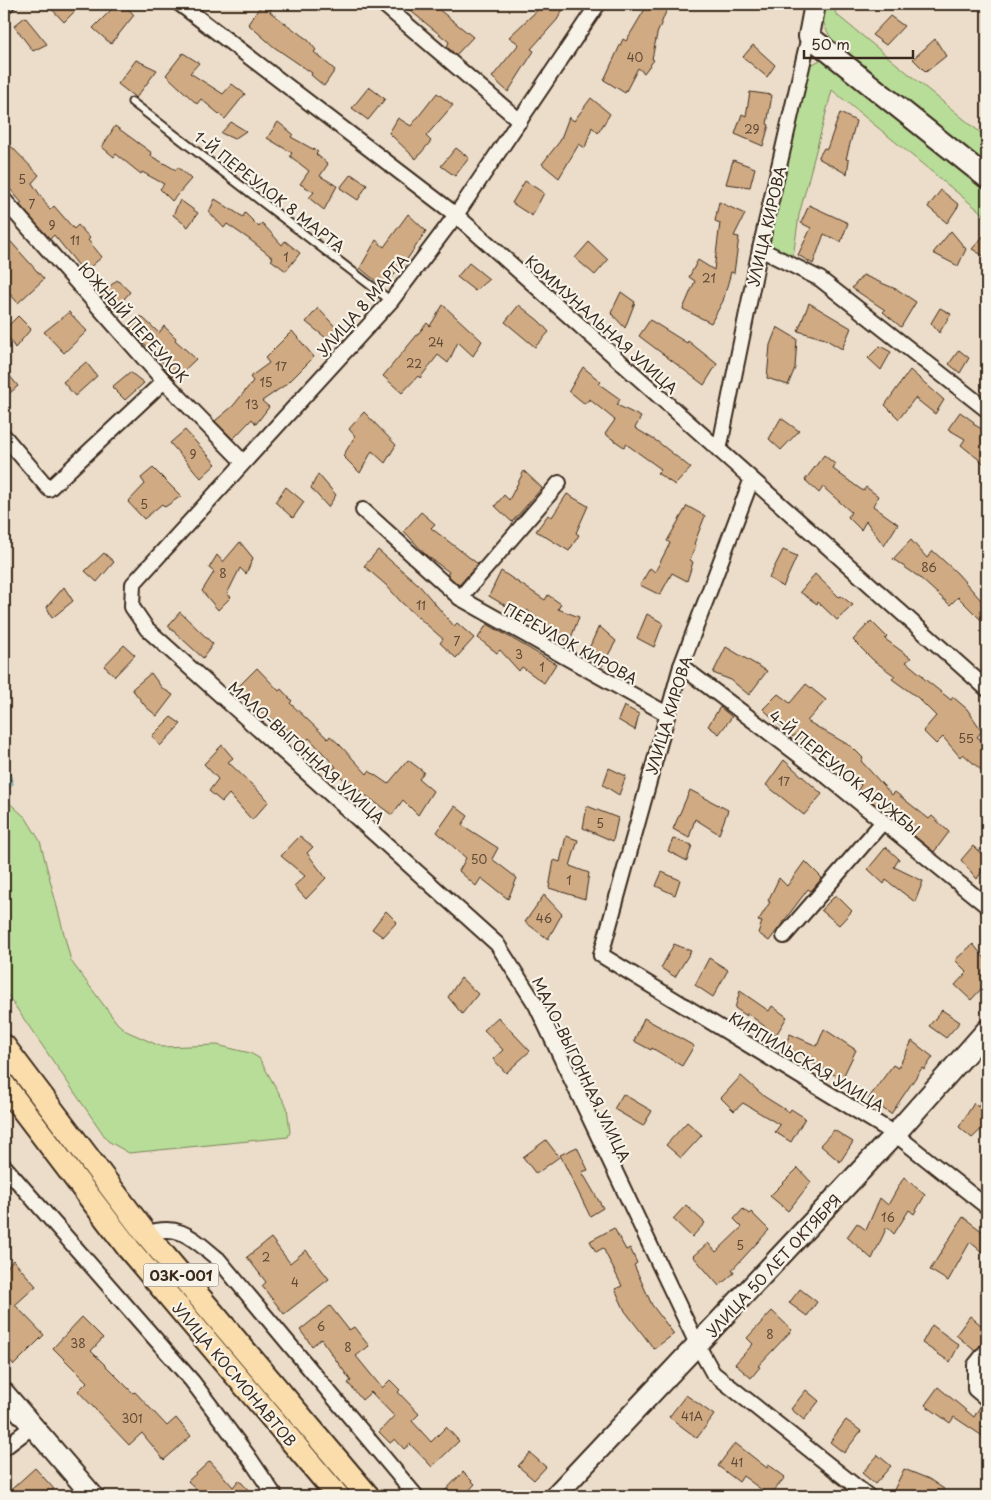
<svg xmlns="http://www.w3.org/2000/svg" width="991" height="1500" font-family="'Playpen Sans',sans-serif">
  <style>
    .green { fill: #b8dd98; stroke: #7a845b }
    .water { fill: #83d4dc; stroke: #669090 }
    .building { fill: #d0aa82; stroke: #3b2a1e }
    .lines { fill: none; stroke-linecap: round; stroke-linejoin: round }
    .lane-casing { stroke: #3b2a1e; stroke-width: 11 }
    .street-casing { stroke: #3b2a1e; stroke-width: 18 }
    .secondary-casing { stroke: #3b2a1e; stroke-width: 24 }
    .primary-casing { stroke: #3b2a1e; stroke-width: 26 }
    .lane { stroke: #f7f3e8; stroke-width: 7 }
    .street { stroke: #f7f3e8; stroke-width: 14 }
    .secondary { stroke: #f7f3e8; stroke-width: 20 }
    .primary { stroke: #faddab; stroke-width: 22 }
    .labels { text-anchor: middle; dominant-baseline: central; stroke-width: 4.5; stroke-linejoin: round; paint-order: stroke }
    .number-label { font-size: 12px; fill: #604a37 }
    .shield { fill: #f7f3e8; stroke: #73665b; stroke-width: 1 }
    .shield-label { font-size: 14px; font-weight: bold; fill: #3b2a1e }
    .street-label { font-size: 15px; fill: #3b2a1e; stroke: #f7f3e8 }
  </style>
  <rect width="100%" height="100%" fill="#ebddc9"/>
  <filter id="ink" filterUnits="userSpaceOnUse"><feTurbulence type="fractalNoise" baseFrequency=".02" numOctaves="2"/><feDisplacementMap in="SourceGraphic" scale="10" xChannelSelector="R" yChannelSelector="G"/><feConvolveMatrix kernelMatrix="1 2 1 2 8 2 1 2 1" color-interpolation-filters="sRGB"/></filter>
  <g filter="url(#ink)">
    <g class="green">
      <path d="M823,4H836L835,12L837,15L987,138V167L838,47C827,33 820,22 823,4Z"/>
      <polygon points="822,59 987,186 987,217 832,90 799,215 793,257 771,250 766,245 808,70 809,66"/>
      <polygon points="4,798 26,818 40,841 71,961 117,1023 126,1031 162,1047 217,1045 250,1053 259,1058 287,1107 290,1132 288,1137 129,1153 108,1141 4,990"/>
    </g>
    <polygon class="water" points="4,755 13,784 4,794"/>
    <g class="building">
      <polygon points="47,4 82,4 64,22"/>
      <polygon points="117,4 124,4 134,15 111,44 93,28"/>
      <polygon points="262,4 272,7 270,12 308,40 316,50 314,52 335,70 324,86 311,75 312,73 274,47 248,24"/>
      <polygon points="402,4 432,4 473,37 456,55 447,47 449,42"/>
      <polygon points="544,4 566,4 557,20 531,49 534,51 508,92 492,77 519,44 509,37"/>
      <polygon points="648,4 669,4 657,34 652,59 654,60 644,73 638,68 625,93 604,80 623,39 626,41"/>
      <polygon points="890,16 904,26 886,45 872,35"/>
      <polygon points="25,17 47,44 33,51 14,26"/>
      <polygon points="935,39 946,56 926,72 913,59"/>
      <polygon points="753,45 775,65 767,77 743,57"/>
      <polygon points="183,53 199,63 190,73 223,94 232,84 245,94 225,119 201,99 197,104 166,75"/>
      <polygon points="136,60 157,70 136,98 118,84"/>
      <polygon points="369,87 385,99 368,120 352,108"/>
      <polygon points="750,92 772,95 767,124 769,125 763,146 735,134 742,114 746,116"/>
      <polygon points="437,93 453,105 426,136 431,141 416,159 389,133 398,118 411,126"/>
      <polygon points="591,98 610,114 598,133 592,127 585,148 579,144 559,178 542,164 560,141 569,117 574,121"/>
      <polygon points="840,113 856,121 846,159 849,160 847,174 818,158 824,148 827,149"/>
      <polygon points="231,122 246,131 234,139 221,133"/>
      <polygon points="278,122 293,134 291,137 318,152 316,154 328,164 320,176 337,186 324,210 309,198 314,192 300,184 309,171 290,156 292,153 267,138"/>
      <polygon points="115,126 152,153 151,156 176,170 178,167 191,179 172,201 160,189 164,184 142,172 141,174 116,154 114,157 102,147"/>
      <polygon points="4,139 39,175 32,183 50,210 54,206 74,229 78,225 90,238 88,240 102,257 84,272 54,235 50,239 20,205 22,203 4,182"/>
      <polygon points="456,148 469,158 455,176 441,166"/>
      <polygon points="733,160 755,168 750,187 726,184"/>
      <polygon points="351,174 367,185 358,200 340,188"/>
      <polygon points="525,181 544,193 532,216 512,203"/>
      <polygon points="941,190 959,205 947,223 928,207"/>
      <polygon points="215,199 243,217 245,213 259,227 262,223 282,245 285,241 300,253 286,271 271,260 273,258 249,239 227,224 224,228 209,212"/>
      <polygon points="180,200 198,213 188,227 173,215"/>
      <polygon points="719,202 745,214 734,236 739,237 734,273 731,272 723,301 711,323 683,309 695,281 689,277 698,260 714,270 720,223 715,221"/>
      <polygon points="809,205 848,223 841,242 824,234 813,264 798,255 811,228 801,223"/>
      <polygon points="408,214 426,231 404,264 383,287 360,268 376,240 384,247"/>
      <polygon points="951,231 966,249 958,266 933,253"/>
      <polygon points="987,232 987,258 972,249"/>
      <polygon points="4,234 44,279 18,303 4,287"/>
      <polygon points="589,242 608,260 595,275 575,258"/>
      <polygon points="469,263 489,279 475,291 457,277"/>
      <polygon points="863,275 898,290 916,302 901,327 883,312 885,310 852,288"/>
      <polygon points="117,280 130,292 114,311 100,295"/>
      <polygon points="621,292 635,302 625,328 611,313"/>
      <polygon points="809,303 851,328 842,349 825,339 798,331"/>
      <polygon points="443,305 482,341 473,356 458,342 448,363 438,355 420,378 418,376 402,393 383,376 427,323 430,326"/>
      <polygon points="519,305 539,321 549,332 535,347 505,322"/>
      <polygon points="318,308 340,332 331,342 306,322"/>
      <polygon points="940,308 951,314 939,333 931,323"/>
      <polygon points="69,312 87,331 64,353 44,332"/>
      <polygon points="18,316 31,329 15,348 4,330"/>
      <polygon points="141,316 159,333 164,326 176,338 175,340 196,359 175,379 164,368 166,366 129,328"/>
      <polygon points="650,320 687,343 688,341 717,364 704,385 639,336"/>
      <polygon points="777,327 797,339 795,368 788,385 767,378 770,345"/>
      <polygon points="292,331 314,357 288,383 262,401 269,407 256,424 252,419 233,439 215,421 233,406 253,381 250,377 269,363 265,358"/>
      <polygon points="880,346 891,352 881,370 868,358"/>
      <polygon points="959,350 969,358 960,373 949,364"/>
      <polygon points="86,362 97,376 75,396 63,382"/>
      <polygon points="583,367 601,382 599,384 620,399 617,405 641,417 635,428 658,442 691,468 675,485 657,473 661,469 626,444 624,447 605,434 615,420 589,399 585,404 569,391"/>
      <polygon points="4,369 18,386 4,398"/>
      <polygon points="910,370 944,400 935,414 915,398 899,419 885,405"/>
      <polygon points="130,372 144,383 125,400 112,387"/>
      <polygon points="364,412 396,445 385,463 372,451 360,473 343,456 355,436 349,429"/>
      <polygon points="960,412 974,422 973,424 987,432 987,466 961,445 965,439 948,429"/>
      <polygon points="781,418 799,431 781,450 769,439"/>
      <polygon points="185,430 216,464 201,478 170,443"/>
      <polygon points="824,455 835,464 833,469 863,491 866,487 878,496 873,506 898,524 884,546 866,521 861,530 848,517 851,512 823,487 819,493 805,480"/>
      <polygon points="153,468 181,496 165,507 162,504 144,519 128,502 145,484 141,478"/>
      <polygon points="524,471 542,488 512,522 495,506 504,495 509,500"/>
      <polygon points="318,474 336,495 328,507 311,488"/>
      <polygon points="286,487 304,502 293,518 275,502"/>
      <polygon points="567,494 588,506 576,533 579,535 569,551 536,531 548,515 552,517"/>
      <polygon points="687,506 705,516 694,544 696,545 690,560 693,562 687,581 672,573 660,595 640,585 650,568 655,572 670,543 667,541"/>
      <polygon points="421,512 435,524 431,528 478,564 459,585 447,575 449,572 426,555 404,531"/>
      <polygon points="911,540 927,558 933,551 957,573 987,607 987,626 958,597 950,605 919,577 893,559"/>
      <polygon points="240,542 253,558 246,574 240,568 227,594 231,597 218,610 202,591 214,572 209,568 217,555 223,562"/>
      <polygon points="378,550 418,584 454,626 457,623 474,638 456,658 440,643 443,639 401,602 386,585 364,566"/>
      <polygon points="783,550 797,556 783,587 769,578"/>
      <polygon points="104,553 114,562 97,582 85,571"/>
      <polygon points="501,571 545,600 548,595 561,604 558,609 579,617 569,643 527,610 523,616 489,596"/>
      <polygon points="815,574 839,597 841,596 853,605 837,620 818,602 817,604 800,592"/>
      <polygon points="64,587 73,601 52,618 47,607"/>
      <polygon points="180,612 213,644 203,658 168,626"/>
      <polygon points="647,614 663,623 654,647 637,638"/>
      <polygon points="871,621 887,637 885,639 911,658 906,662 923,676 922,677 951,700 953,697 967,709 982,731 977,737 987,744 987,764 981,770 963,754 960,757 943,737 936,744 923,731 936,716 917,697 892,679 895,676 873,660 853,640"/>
      <polygon points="487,624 556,664 544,683 522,667 519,671 500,650 497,653 478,638"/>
      <polygon points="599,626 616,641 602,666 586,655"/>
      <polygon points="124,645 135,655 115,676 104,666"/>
      <polygon points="726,647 767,671 749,695 731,680 713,673"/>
      <polygon points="257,668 279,691 281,689 292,701 290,703 328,739 330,736 339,744 367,774 369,771 388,784 408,760 424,772 419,779 433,791 418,815 403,800 392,815 341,777 333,769 336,767 309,738 303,745 276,721 251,706 235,690"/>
      <polygon points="151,673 162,688 173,695 157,716 146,707 132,689"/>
      <polygon points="806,684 826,700 807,721 852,747 863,758 861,761 892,795 895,792 929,819 932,816 949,832 934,852 858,790 861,785 828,753 826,757 795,735 793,737 763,709 778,694 790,703"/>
      <polygon points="624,706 639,714 635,730 618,720"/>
      <polygon points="720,707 732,717 719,734 708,726"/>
      <polygon points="171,717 181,724 160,746 152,736"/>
      <polygon points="222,745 233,758 228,762 269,801 252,820 229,794 222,802 209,791 218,779 204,764"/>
      <polygon points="784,760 822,794 804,815 766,785"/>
      <polygon points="609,768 626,776 619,795 603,785"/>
      <polygon points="690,790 728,810 719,834 695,819 689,838 673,829"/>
      <polygon points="455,806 468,816 462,825 498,848 492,859 517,878 508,899 481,878 476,886 459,871 466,858 437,832"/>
      <polygon points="587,806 618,818 613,841 583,828"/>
      <polygon points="300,836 313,847 307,853 326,878 306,899 294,886 305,876 281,856"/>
      <polygon points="566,836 578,840 570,866 589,873 585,899 549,888 554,860 560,862"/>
      <polygon points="673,839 692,845 687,861 668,851"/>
      <polygon points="973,846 987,859 987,863 977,879 961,860"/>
      <polygon points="886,847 899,859 894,867 923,881 915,902 886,880 884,884 868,869"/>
      <polygon points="805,861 822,878 811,891 808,889 769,941 758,933 762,922 758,921 770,902 768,901 779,878 787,886"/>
      <polygon points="662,872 680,880 675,895 656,886"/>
      <polygon points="544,895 562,914 548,939 525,922"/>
      <polygon points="836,895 852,911 839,925 821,910"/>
      <polygon points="386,911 397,922 383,937 372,929"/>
      <polygon points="674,944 691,951 675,977 661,968"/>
      <polygon points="973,944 987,961 987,993 982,988 971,1000 955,985 967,972 955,960"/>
      <polygon points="709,958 728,970 713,997 695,985"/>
      <polygon points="461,978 478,994 462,1014 448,997"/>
      <polygon points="740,991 769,1011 772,1006 787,1017 776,1035 747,1013 747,1016 735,1008"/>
      <polygon points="942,1010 960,1022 946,1038 929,1026"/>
      <polygon points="498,1017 530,1051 506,1073 493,1059 503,1050 484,1030"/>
      <polygon points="644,1018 694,1046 682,1066 652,1048 651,1050 634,1041"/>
      <polygon points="824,1029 856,1050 842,1079 807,1060 785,1045 790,1034 817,1046"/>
      <polygon points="912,1041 933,1057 924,1070 922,1068 891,1114 868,1099 893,1065 898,1068"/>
      <polygon points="741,1076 765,1097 789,1112 791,1109 805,1118 791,1142 775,1132 780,1125 743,1103 734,1111 721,1098"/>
      <polygon points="987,1087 987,1124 972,1138 959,1127 974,1103 978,1107"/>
      <polygon points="623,1094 652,1111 643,1126 614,1109"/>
      <polygon points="687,1122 702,1135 681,1158 666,1145"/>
      <polygon points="834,1130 853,1142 840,1162 820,1145"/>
      <polygon points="546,1140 559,1157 536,1174 523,1157"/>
      <polygon points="577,1147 588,1170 582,1172 603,1208 590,1216 560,1155"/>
      <polygon points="798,1168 811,1182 788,1211 770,1196"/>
      <polygon points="904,1177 925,1195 914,1214 909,1210 894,1234 887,1227 872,1259 847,1237 857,1223 866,1230 880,1198 888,1205"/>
      <polygon points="686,1205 705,1223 692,1237 673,1219"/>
      <polygon points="743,1209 749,1214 751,1212 769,1230 732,1270 734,1273 719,1286 693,1256 708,1243 716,1252 742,1227 734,1219"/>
      <polygon points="963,1217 987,1235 987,1256 970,1242 948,1281 930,1270"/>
      <polygon points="614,1228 626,1250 630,1248 637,1263 634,1265 652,1305 674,1334 654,1349 625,1311 615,1289 622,1286 603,1248 596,1252 590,1241"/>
      <polygon points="271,1238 290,1263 306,1250 329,1279 284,1314 262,1286 266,1282 247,1257"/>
      <polygon points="13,1260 36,1286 15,1305 44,1335 14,1365 4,1354 4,1271"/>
      <polygon points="800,1289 817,1302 807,1316 789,1303"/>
      <polygon points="330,1306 349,1330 354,1327 369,1346 356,1356 382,1388 390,1380 400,1390 398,1392 419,1414 412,1421 431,1442 446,1427 459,1441 432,1467 410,1444 404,1449 395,1439 390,1443 379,1432 394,1416 371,1392 362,1400 348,1383 351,1381 321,1339 312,1346 300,1330"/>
      <polygon points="772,1311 792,1330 758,1366 760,1367 751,1378 735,1364 753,1344 747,1338"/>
      <polygon points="970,1316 987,1330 987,1340 975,1351 956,1335"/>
      <polygon points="82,1317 103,1338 91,1351 133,1393 135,1392 167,1426 176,1418 191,1436 164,1460 142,1433 129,1445 78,1391 87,1382 53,1348"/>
      <polygon points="932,1325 959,1345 950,1362 922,1343"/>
      <polygon points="938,1387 974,1417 981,1405 987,1408 987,1439 954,1417 950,1423 925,1405"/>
      <polygon points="806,1390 819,1401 804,1420 791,1409"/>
      <polygon points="686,1395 714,1415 697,1438 669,1417"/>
      <polygon points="846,1420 861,1431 844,1453 830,1442"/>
      <polygon points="735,1443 767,1468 769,1465 785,1477 770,1496 743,1476 739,1482 718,1466"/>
      <polygon points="530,1453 546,1467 534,1480 518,1466"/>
      <polygon points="878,1455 891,1466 875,1484 862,1473"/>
      <polygon points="210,1461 233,1487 239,1480 254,1496 202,1496 188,1481"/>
      <polygon points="35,1468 54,1489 46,1496 4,1496"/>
      <polygon points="904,1469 929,1479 944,1489 939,1496 891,1496"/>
      <polygon points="463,1472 475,1484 464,1496 440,1496"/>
    </g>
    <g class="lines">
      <defs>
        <polyline id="lane" points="132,102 391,301"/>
        <g id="street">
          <polyline points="180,4 456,215 987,689"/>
          <polyline points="383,4 520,121"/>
          <polyline points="598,4 456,215 391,301 133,584 132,607 147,629 497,944 536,1005 698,1346 713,1373 868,1496"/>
          <polyline points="4,6 7,4"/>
          <polyline points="4,200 164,381 243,462"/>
          <polyline points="760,249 820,279 987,410"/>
          <polyline points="4,436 49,489 164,381"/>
          <polyline points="719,450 760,249 809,36"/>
          <polyline points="751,481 681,666 601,955 895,1134 987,1207"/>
          <polyline points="363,510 460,598 667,714"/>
          <polyline points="460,598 559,483"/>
          <polyline points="681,666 828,777 987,906"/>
          <polyline points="784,936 882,823"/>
          <polyline points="4,1166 192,1381 248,1456 275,1496"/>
          <path d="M146,1234C180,1222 193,1239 218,1259L416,1496"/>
          <polyline points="987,1350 975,1365 975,1389 987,1399"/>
          <polyline points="4,1448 33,1426"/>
        </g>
        <g id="secondary">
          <polyline points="815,4 809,36 987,178"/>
          <polyline points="4,1393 93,1496"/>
          <polyline points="555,1496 895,1134 987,1030"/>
        </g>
        <g id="primary">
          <polyline points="4,1046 146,1234 368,1496"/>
          <polyline points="4,1085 129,1249 338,1496"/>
        </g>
      </defs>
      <use href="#lane" class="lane-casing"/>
      <use href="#street" class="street-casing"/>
      <use href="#secondary" class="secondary-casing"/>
      <use href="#primary" class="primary-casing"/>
      <use href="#lane" class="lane"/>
      <use href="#street" class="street"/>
      <use href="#secondary" class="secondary"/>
      <use href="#primary" class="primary"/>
    </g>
  </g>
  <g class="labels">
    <g class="number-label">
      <text x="635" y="57">40</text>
      <text x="752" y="129">29</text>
      <text x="22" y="179">5</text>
      <text x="32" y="204">7</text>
      <text x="52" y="225">9</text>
      <text x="75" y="240">11</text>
      <text x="286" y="257">1</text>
      <text x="709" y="278">21</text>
      <text x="436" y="342">24</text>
      <text x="414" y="363">22</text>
      <text x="281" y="366">17</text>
      <text x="266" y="382">15</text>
      <text x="252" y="404">13</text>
      <text x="193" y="454">9</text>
      <text x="144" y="504">5</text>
      <text x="929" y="567">86</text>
      <text x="223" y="573">8</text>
      <text x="421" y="605">11</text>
      <text x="457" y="641">7</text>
      <text x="519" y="654">3</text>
      <text x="542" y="667">1</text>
      <text x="966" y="738">55</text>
      <text x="784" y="781">17</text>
      <text x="600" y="823">5</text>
      <text x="479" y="859">50</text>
      <text x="569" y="880">1</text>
      <text x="544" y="918">46</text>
      <text x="888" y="1217">16</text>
      <text x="740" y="1245">5</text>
      <text x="266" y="1257">2</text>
      <text x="295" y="1282">4</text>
      <text x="321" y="1326">6</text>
      <text x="770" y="1334">8</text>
      <text x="78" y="1343">38</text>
      <text x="348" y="1347">8</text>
      <text x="692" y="1416">41А</text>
      <text x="132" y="1418">301</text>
      <text x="737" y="1462">41</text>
    </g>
    <rect class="shield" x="143.5" y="1263.5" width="75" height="23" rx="4"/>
    <g class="shield-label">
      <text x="181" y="1275">03К-001</text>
    </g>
    <g class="street-label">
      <text transform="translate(270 191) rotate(38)">1-Й ПЕРЕУЛОК 8 МАРТА</text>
      <text transform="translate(766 226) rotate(-77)">УЛИЦА КИРОВА</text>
      <text transform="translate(362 305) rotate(-49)">УЛИЦА 8 МАРТА</text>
      <text transform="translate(134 322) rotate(48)">ЮЖНЫЙ ПЕРЕУЛОК</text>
      <text transform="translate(602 324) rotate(42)">КОММУНАЛЬНАЯ УЛИЦА</text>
      <text transform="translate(571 643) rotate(29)">ПЕРЕУЛОК КИРОВА</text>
      <text transform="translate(668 715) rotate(-73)">УЛИЦА КИРОВА</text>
      <text transform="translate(307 752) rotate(42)">МАЛО-ВЫГОННАЯ УЛИЦА</text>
      <text transform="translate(845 772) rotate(39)">4-Й ПЕРЕУЛОК ДРУЖБЫ</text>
      <text transform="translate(807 1061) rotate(31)">КИРПИЛЬСКАЯ УЛИЦА</text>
      <text transform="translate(582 1069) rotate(64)">МАЛО-ВЫГОННАЯ УЛИЦА</text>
      <text transform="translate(773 1265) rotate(-47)">УЛИЦА 50 ЛЕТ ОКТЯБРЯ</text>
      <text transform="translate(235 1374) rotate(50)">УЛИЦА КОСМОНАВТОВ</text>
    </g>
  </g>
  <rect width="991" height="1500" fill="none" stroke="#f7f3e8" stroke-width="20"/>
  <rect x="10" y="10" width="971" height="1480" fill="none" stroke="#3b2a1e" stroke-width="2" filter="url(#ink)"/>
  <path d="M804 50v8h109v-8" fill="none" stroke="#3b2a1e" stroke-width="2.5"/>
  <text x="811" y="50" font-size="15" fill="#3b2a1e" stroke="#f7f3e8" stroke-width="4" paint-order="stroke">50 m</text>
</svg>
